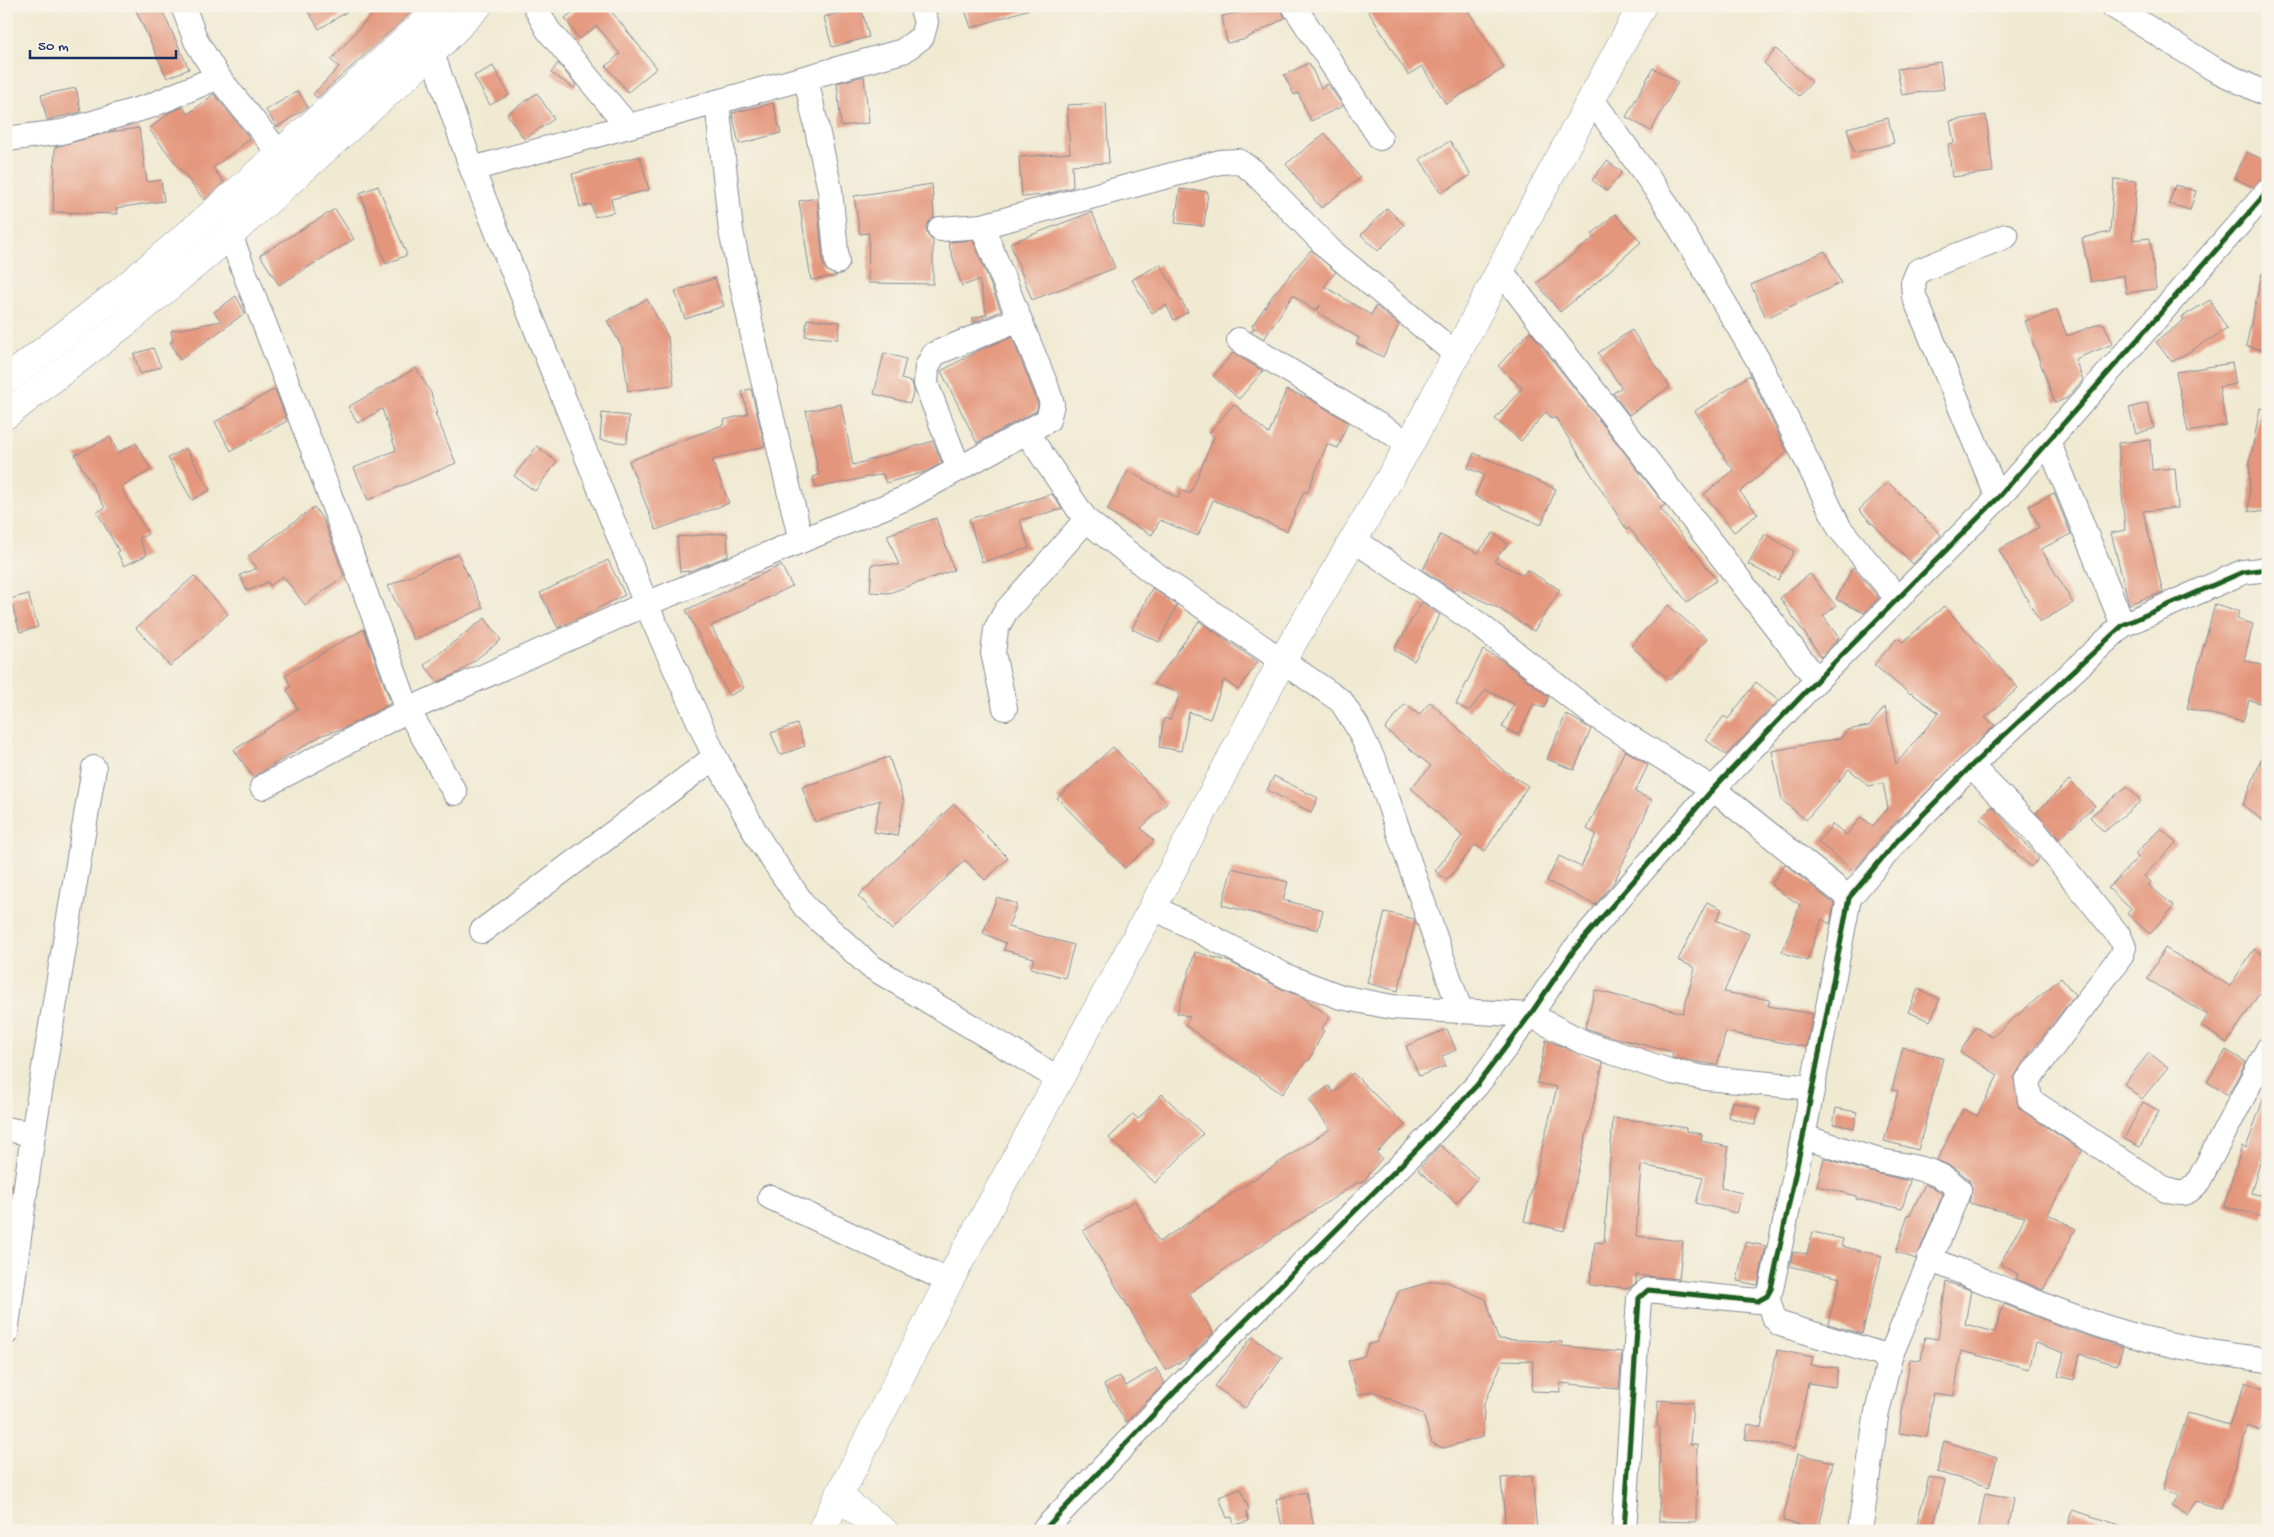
<svg xmlns="http://www.w3.org/2000/svg" width="2274" height="1537" font-family="'Gochi Hand',sans-serif">
  <style>
    .building { fill: #e4967b }
    .lines { fill: none; stroke-linecap: round; stroke-linejoin: round }
    .minor-casing { stroke: #868c98; stroke-width: 26 }
    .tertiary-casing { stroke: #868c98; stroke-width: 29 }
    .secondary-casing { stroke: #868c98; stroke-width: 29 }
    .minor { stroke: #fff; stroke-width: 24 }
    .tertiary { stroke: #fff; stroke-width: 28 }
    .secondary { stroke: #fff; stroke-width: 28 }
    .cycleway-casing { stroke: #f7f3e8; stroke-width: 8 }
    .cycleway { stroke: #1b5e20; stroke-width: 5 }
  </style>
  <rect width="100%" height="100%" fill="#f7f3e8"/>
  <filter id="ink" filterUnits="userSpaceOnUse"><feTurbulence type="fractalNoise" baseFrequency=".02" numOctaves="2"/><feDisplacementMap in="SourceGraphic" scale="10" xChannelSelector="R" yChannelSelector="G"/><feConvolveMatrix kernelMatrix="1 2 1 2 8 2 1 2 1" color-interpolation-filters="sRGB"/></filter>
  <filter id="wash" filterUnits="userSpaceOnUse"><feTurbulence type="fractalNoise" baseFrequency=".0096" numOctaves="4" result="noise"/><feDisplacementMap in="SourceGraphic" scale="20" xChannelSelector="R" yChannelSelector="G"/><feGaussianBlur stdDeviation="1.12" result="paint"/><feColorMatrix in="noise" values="0 0 0 0 0 0 0 0 0 0 0 0 0 0 0 0 0 1.4 0 .05"/><feComposite in="paint" operator="in"/></filter>
  <g filter="url(#wash)">
    <rect width="100%" height="100%" fill="#f0ead2"/>
    <g id="blocks">
      <g class="building">
        <polygon points="134,6 160,6 189,69 167,78"/>
        <polygon points="305,6 356,6 319,29"/>
        <polygon points="379,6 418,6 317,98 313,94 339,67 331,60"/>
        <polygon points="581,6 607,6 657,68 628,92 606,66 620,54 597,26 579,39 565,18"/>
        <polygon points="975,6 1029,6 1029,9 971,28 965,10"/>
        <polygon points="1256,6 1280,6 1285,18 1243,40 1227,43 1222,16 1246,11"/>
        <polygon points="1365,6 1465,6 1504,68 1446,104 1422,66 1408,75"/>
        <polygon points="861,7 869,37 832,47 824,17"/>
        <polygon points="1776,49 1812,82 1799,96 1764,63"/>
        <polygon points="1940,62 1944,89 1902,95 1897,69"/>
        <polygon points="558,63 576,85 574,88 551,73"/>
        <polygon points="1309,63 1321,88 1328,84 1343,106 1311,121 1298,93 1294,95 1284,75"/>
        <polygon points="493,66 509,95 490,105 474,76"/>
        <polygon points="1653,68 1678,82 1651,131 1626,117"/>
        <polygon points="864,76 869,123 841,126 837,83"/>
        <polygon points="76,88 81,112 47,120 41,95"/>
        <polygon points="298,91 308,107 277,127 266,110"/>
        <polygon points="537,93 554,119 524,139 507,114"/>
        <polygon points="214,94 250,139 213,168 224,182 204,200 149,129 170,112 183,107 188,114"/>
        <polygon points="773,103 781,133 739,144 732,113"/>
        <polygon points="1106,103 1109,163 1072,165 1073,187 1044,195 1022,197 1019,157 1070,153 1067,105"/>
        <polygon points="1986,115 1993,172 1952,177 1948,144 1954,143 1950,121"/>
        <polygon points="1888,118 1894,143 1854,153 1847,128"/>
        <polygon points="139,128 147,182 161,180 164,201 116,208 118,214 53,212 55,147 110,132"/>
        <polygon points="1325,133 1360,178 1321,208 1286,164"/>
        <polygon points="1450,141 1471,175 1441,193 1420,159"/>
        <polygon points="2247,152 2268,162 2266,178 2253,187 2234,178"/>
        <polygon points="640,156 649,190 611,199 614,212 595,217 591,204 580,207 572,174"/>
        <polygon points="1607,161 1622,172 1607,191 1592,180"/>
        <polygon points="2114,179 2137,181 2132,240 2150,238 2156,289 2126,293 2124,275 2091,282 2082,238 2110,232"/>
        <polygon points="932,184 934,217 928,223 926,229 928,236 933,241 933,284 868,283 869,233 860,234 854,196"/>
        <polygon points="2175,185 2196,191 2190,210 2169,204"/>
        <polygon points="378,186 407,255 386,264 360,193"/>
        <polygon points="1180,189 1208,192 1204,226 1175,223"/>
        <polygon points="817,198 823,264 826,270 837,276 811,280 799,201"/>
        <polygon points="1387,208 1404,225 1378,251 1361,235"/>
        <polygon points="335,209 354,239 279,285 260,255"/>
        <polygon points="1092,212 1115,268 1032,300 1010,243"/>
        <polygon points="1615,214 1641,242 1598,281 1560,312 1537,283 1595,237 1592,234"/>
        <polygon points="973,240 1001,311 973,323 972,318 987,315 979,280 962,286 948,242"/>
        <polygon points="1311,250 1336,272 1324,286 1371,315 1376,306 1399,325 1383,357 1356,343 1359,338 1317,312 1320,305 1315,311 1293,295 1264,339 1251,331 1255,328 1252,326 1273,295"/>
        <polygon points="1825,251 1841,283 1766,318 1751,285"/>
        <polygon points="1160,264 1188,312 1174,320 1166,305 1152,313 1132,280"/>
        <polygon points="2262,273 2268,274 2268,351 2246,346"/>
        <polygon points="715,278 724,306 685,319 675,291"/>
        <polygon points="236,296 245,313 180,360 170,342 173,341 171,331 221,321 214,312"/>
        <polygon points="647,299 668,337 674,385 628,391 622,347 607,321"/>
        <polygon points="2210,300 2227,329 2172,362 2156,342 2184,320 2182,317"/>
        <polygon points="2057,310 2067,336 2098,324 2104,324 2113,344 2075,359 2083,380 2067,398 2055,403 2025,321"/>
        <polygon points="807,319 840,322 838,339 805,336"/>
        <polygon points="1632,330 1670,387 1629,415 1613,393 1621,388 1619,384 1598,353"/>
        <polygon points="1530,331 1665,505 1660,508 1717,580 1687,602 1629,528 1627,530 1555,417 1552,419 1546,412 1521,441 1495,419 1522,388 1498,366"/>
        <polygon points="1012,337 1034,393 1038,404 1036,411 977,443 941,371 980,350"/>
        <polygon points="153,348 161,367 140,374 134,354"/>
        <polygon points="884,353 906,359 901,379 912,382 914,390 910,403 874,394"/>
        <polygon points="1233,353 1263,371 1239,399 1213,376"/>
        <polygon points="2232,363 2236,384 2219,387 2226,425 2188,432 2176,372"/>
        <polygon points="416,368 431,393 437,413 435,413 456,463 368,500 354,468 396,450 382,409 358,423 348,407"/>
        <polygon points="1750,375 1787,452 1740,492 1758,514 1734,532 1704,494 1734,470 1723,457 1724,456 1695,411"/>
        <polygon points="275,389 287,421 231,451 215,422"/>
        <polygon points="751,389 765,446 712,460 729,503 656,530 629,461 725,424 724,420 748,414 742,391"/>
        <polygon points="1286,390 1310,399 1348,422 1338,448 1327,444 1307,493 1304,491 1287,531 1213,500 1198,536 1160,520 1152,535 1107,510 1128,471 1178,498 1181,490 1190,494 1214,437 1209,433 1234,404 1269,434"/>
        <polygon points="2147,403 2154,428 2136,434 2129,408"/>
        <polygon points="841,404 853,465 933,441 942,463 925,472 886,483 883,474 816,488 813,477 819,475 806,411"/>
        <polygon points="2260,408 2268,409 2268,512 2249,511 2250,461"/>
        <polygon points="602,413 629,416 627,443 600,440"/>
        <polygon points="110,437 118,453 136,443 151,470 121,487 148,534 139,539 147,555 124,566 117,552 119,551 97,512 105,508 75,455"/>
        <polygon points="2150,440 2152,470 2175,468 2178,508 2143,511 2163,592 2129,604 2111,533 2125,530 2118,443"/>
        <polygon points="537,446 557,462 535,491 514,476"/>
        <polygon points="186,448 210,490 192,500 168,458"/>
        <polygon points="1474,453 1556,489 1541,525 1475,496 1484,475 1468,468"/>
        <polygon points="1888,482 1941,535 1913,564 1859,510"/>
        <polygon points="2054,493 2071,534 2041,549 2073,603 2040,622 1999,550 2039,527 2029,506"/>
        <polygon points="1052,494 1062,509 1020,520 1029,548 982,562 969,519"/>
        <polygon points="314,507 324,521 344,576 305,605 283,576 270,586 268,582 247,591 240,575 257,568 248,556"/>
        <polygon points="936,518 954,570 889,593 870,592 872,564 899,565 887,535"/>
        <polygon points="727,533 728,556 690,571 680,572 677,537"/>
        <polygon points="1493,533 1508,544 1494,561 1523,575 1527,570 1560,590 1534,631 1498,608 1456,588 1454,591 1423,570 1440,535 1478,553"/>
        <polygon points="1765,534 1794,551 1778,580 1748,564"/>
        <polygon points="458,554 483,608 414,640 388,586"/>
        <polygon points="608,560 625,595 558,628 540,593"/>
        <polygon points="781,565 792,586 711,626 744,688 729,696 686,610"/>
        <polygon points="1853,567 1879,598 1864,613 1836,599"/>
        <polygon points="1810,574 1836,606 1823,616 1839,638 1821,657 1780,598"/>
        <polygon points="194,576 228,614 170,666 136,628"/>
        <polygon points="1152,588 1177,605 1159,642 1132,629"/>
        <polygon points="28,594 38,627 20,632 10,599"/>
        <polygon points="1422,602 1440,615 1414,661 1394,650"/>
        <polygon points="2215,604 2239,611 2237,619 2253,624 2244,660 2268,667 2268,705 2249,700 2243,722 2187,708"/>
        <polygon points="1668,605 1707,639 1670,680 1631,646"/>
        <polygon points="1944,606 2018,688 1985,718 1995,725 1885,833 1854,871 1818,842 1833,824 1846,835 1861,817 1873,826 1888,808 1883,783 1869,786 1849,769 1806,820 1782,800 1772,751 1841,738 1847,730 1869,726 1885,707 1896,764 1939,713 1911,693 1910,694 1874,665 1897,638 1903,642"/>
        <polygon points="485,618 501,640 458,673 438,682 424,665"/>
        <polygon points="1199,621 1258,662 1238,690 1224,680 1210,719 1189,712 1181,751 1159,747 1164,718 1170,720 1180,693 1154,684"/>
        <polygon points="364,629 391,703 342,729 322,735 253,777 234,750 298,709 287,690 291,687 285,675"/>
        <polygon points="1483,650 1500,659 1549,697 1544,708 1534,704 1518,735 1502,727 1514,704 1486,690 1469,711 1456,704"/>
        <polygon points="1756,682 1779,700 1726,755 1706,740 1724,716 1728,719"/>
        <polygon points="1430,702 1502,769 1528,786 1485,851 1475,845 1447,880 1435,871 1462,836 1411,788 1431,766 1385,729 1405,704 1419,715"/>
        <polygon points="1566,714 1591,729 1574,770 1547,759"/>
        <polygon points="797,724 805,746 780,755 771,733"/>
        <polygon points="2267,745 2268,745 2268,825 2243,805"/>
        <polygon points="1113,747 1167,803 1141,828 1154,841 1125,868 1057,798"/>
        <polygon points="1625,750 1648,765 1635,792 1652,800 1614,882 1595,905 1547,881 1559,856 1581,867 1596,834 1587,829"/>
        <polygon points="889,757 904,801 897,836 874,832 880,800 815,822 802,787"/>
        <polygon points="1274,776 1318,798 1311,812 1267,790"/>
        <polygon points="2069,780 2095,806 2059,839 2036,813"/>
        <polygon points="2127,786 2141,801 2104,832 2090,817"/>
        <polygon points="954,804 1008,858 985,880 965,860 892,930 858,896"/>
        <polygon points="1992,806 2039,859 2031,867 1980,819"/>
        <polygon points="2161,828 2176,843 2144,876 2151,882 2148,885 2174,906 2150,934 2127,914 2131,909 2108,888 2138,857 2135,854"/>
        <polygon points="1785,864 1834,904 1830,924 1822,919 1807,961 1782,952 1800,905 1771,885"/>
        <polygon points="1232,868 1288,882 1283,900 1323,910 1318,930 1222,905"/>
        <polygon points="997,897 1017,904 1008,927 1074,945 1065,978 1031,968 1034,958 1004,950 1006,943 983,933"/>
        <polygon points="1707,902 1722,909 1716,920 1749,934 1724,992 1770,1000 1768,1006 1813,1014 1806,1047 1726,1032 1717,1065 1672,1058 1673,1052 1608,1036 1585,1028 1595,990 1683,1013 1695,968 1678,960"/>
        <polygon points="1385,912 1414,919 1415,922 1398,991 1367,983"/>
        <polygon points="2165,948 2230,986 2254,949 2268,958 2268,1000 2259,994 2227,1043 2201,1026 2208,1015 2147,979"/>
        <polygon points="1195,952 1230,962 1282,989 1302,997 1330,1017 1321,1029 1324,1030 1309,1061 1307,1060 1282,1094 1185,1025 1190,1017 1177,1013"/>
        <polygon points="2061,978 2075,995 2026,1058 2014,1078 2019,1108 2082,1151 2048,1214 2076,1229 2043,1290 2016,1279 2018,1274 2000,1264 2025,1217 1969,1203 1972,1188 1969,1180 1958,1170 1937,1160 1963,1109 1977,1116 1998,1075 1960,1052 1976,1027 1992,1037"/>
        <polygon points="1918,989 1940,999 1930,1021 1908,1012"/>
        <polygon points="1447,1029 1456,1050 1442,1056 1446,1066 1419,1076 1406,1046"/>
        <polygon points="1546,1040 1603,1063 1564,1231 1524,1221 1557,1087 1537,1083"/>
        <polygon points="1903,1047 1943,1058 1918,1150 1884,1141 1898,1091 1892,1090"/>
        <polygon points="2226,1050 2246,1062 2228,1095 2207,1082"/>
        <polygon points="2149,1053 2168,1067 2142,1099 2124,1084"/>
        <polygon points="1353,1073 1405,1125 1376,1153 1382,1158 1361,1184 1358,1182 1189,1293 1213,1333 1191,1356 1166,1370 1083,1231 1135,1201 1159,1242 1330,1129 1309,1100 1329,1086 1334,1093"/>
        <polygon points="1162,1094 1203,1134 1155,1183 1109,1138 1133,1114 1138,1119"/>
        <polygon points="2265,1094 2268,1094 2268,1147 2265,1146 2251,1193 2268,1197 2263,1217 2224,1206 2242,1146 2246,1148"/>
        <polygon points="1732,1101 1759,1109 1755,1125 1728,1117"/>
        <polygon points="2143,1102 2159,1111 2140,1147 2124,1139"/>
        <polygon points="1836,1108 1857,1112 1854,1128 1833,1124"/>
        <polygon points="1613,1118 1651,1122 1686,1128 1686,1131 1702,1134 1701,1141 1729,1147 1721,1188 1742,1193 1736,1213 1696,1203 1703,1177 1641,1165 1636,1236 1683,1241 1679,1279 1636,1275 1636,1283 1629,1288 1590,1285 1595,1242 1604,1243"/>
        <polygon points="1440,1145 1478,1178 1456,1203 1418,1170"/>
        <polygon points="1824,1158 1870,1172 1910,1181 1902,1209 1856,1199 1857,1196 1817,1186"/>
        <polygon points="1925,1184 1943,1194 1916,1259 1896,1252 1908,1214 1910,1215"/>
        <polygon points="6,1185 12,1185 6,1229"/>
        <polygon points="1813,1232 1843,1239 1841,1246 1882,1256 1862,1334 1828,1324 1840,1278 1790,1266 1793,1252 1807,1254"/>
        <polygon points="1745,1242 1766,1246 1758,1285 1737,1281"/>
        <polygon points="1434,1281 1447,1282 1486,1299 1498,1339 1562,1342 1562,1346 1622,1352 1619,1389 1560,1383 1560,1392 1532,1391 1533,1361 1503,1360 1484,1405 1483,1437 1443,1448 1432,1443 1423,1414 1372,1391 1358,1395 1348,1361 1364,1356 1369,1344 1377,1342 1399,1291"/>
        <polygon points="1946,1282 1971,1290 1965,1324 1995,1332 2004,1304 2070,1330 2123,1347 2117,1365 2080,1354 2074,1380 2058,1376 2064,1353 2036,1343 2029,1369 1961,1351 1954,1396 1933,1393 1926,1437 1899,1433 1910,1359 1921,1360 1925,1337 1938,1339"/>
        <polygon points="1252,1337 1282,1358 1245,1408 1215,1386"/>
        <polygon points="1777,1350 1813,1357 1811,1365 1838,1368 1835,1387 1808,1383 1794,1449 1745,1439 1748,1424 1761,1427"/>
        <polygon points="1156,1368 1165,1383 1126,1422 1104,1385 1120,1376 1126,1386"/>
        <polygon points="2246,1382 2268,1391 2268,1413 2260,1431 2248,1426 2221,1509 2196,1501 2187,1515 2172,1506 2179,1495 2163,1490 2188,1413 2229,1425"/>
        <polygon points="1658,1400 1693,1403 1690,1444 1697,1444 1696,1522 1659,1521 1660,1427 1657,1426"/>
        <polygon points="1944,1441 1997,1458 1989,1487 1937,1472"/>
        <polygon points="1798,1454 1833,1462 1819,1528 1783,1521"/>
        <polygon points="1532,1476 1537,1531 1506,1531 1501,1478"/>
        <polygon points="1929,1477 1945,1481 1932,1531 1915,1531"/>
        <polygon points="1241,1489 1249,1510 1246,1511 1249,1521 1234,1525 1232,1517 1227,1518 1219,1497"/>
        <polygon points="1306,1492 1315,1531 1283,1531 1276,1499"/>
        <polygon points="1985,1493 2014,1498 2008,1531 1978,1531"/>
        <polygon points="2072,1510 2126,1527 2126,1531 2066,1531"/>
      </g>
    </g>
  </g>
  <g filter="url(#ink)">
    <use href="#blocks" fill-opacity="0" stroke="#868c98" stroke-width="1"/>
    <g class="lines">
      <defs>
        <g id="minor">
          <polyline points="183,6 196,41 218,77 280,154"/>
          <polyline points="535,6 548,30 628,126"/>
          <polyline points="1294,6 1380,138"/>
          <polyline points="2113,6 2214,69 2268,95"/>
          <polyline points="432,53 472,169 646,604 715,757 760,841 805,907 870,966 1059,1079"/>
          <polyline points="806,78 830,190 837,262"/>
          <polyline points="1591,98 1663,199 1758,360 1840,529 1898,599"/>
          <polyline points="717,102 731,231 756,350 801,541"/>
          <polyline points="6,139 62,132 150,106 218,77"/>
          <polyline points="472,169 903,51 922,37 926,22 921,6"/>
          <polyline points="940,229 982,226 1220,162 1238,161 1252,170 1330,250 1457,355"/>
          <polyline points="230,235 315,455 408,710 455,793"/>
          <polyline points="1501,271 1817,680"/>
          <polyline points="1239,340 1410,444"/>
          <polyline points="1027,433 1086,520 1151,571 1341,701 1357,726 1376,766 1460,1010"/>
          <polyline points="2048,441 2123,625"/>
          <polyline points="959,469 926,384 927,367 934,354 1019,319"/>
          <polyline points="1998,498 1914,296 1913,283 1918,271 2006,236"/>
          <polyline points="1354,540 1477,623 1594,715 1713,789 1849,898"/>
          <polyline points="1005,708 993,653 996,629 1006,611 1086,520"/>
          <path d="M1971,766L2035,831L2119,936L2124,947L2121,956L2027,1081L2030,1100L2166,1190C2182,1195 2187,1195 2198,1182L2268,1049"/>
          <polyline points="262,787 408,710 646,604 906,498 1048,420 1052,404 1047,388 982,226"/>
          <polyline points="1153,907 1288,977 1341,997 1392,1007 1530,1015 1585,1043 1672,1072 1706,1078 1813,1088"/>
          <polyline points="482,931 715,757"/>
          <polyline points="6,1129 33,1134"/>
          <path d="M1803,1137C1827,1144 1850,1152 1873,1159C1903,1167 1938,1166 1959,1190L1890,1357L1876,1417L1860,1531"/>
          <polyline points="770,1197 949,1281"/>
          <path d="M1929,1259C1994,1284 2058,1314 2125,1333C2172,1347 2220,1354 2268,1360"/>
          <polyline points="1767,1296 1773,1316 1780,1324 1890,1357"/>
          <polyline points="6,1333 33,1134 94,768"/>
          <polyline points="1043,1531 1189,1377 1420,1146 1477,1085 1530,1015 1574,950 1713,789 1817,680 1998,498 2268,191"/>
          <polyline points="1624,1531 1639,1298 1648,1290 1758,1301 1767,1296 1771,1289 1803,1137 1849,898 1895,843 1971,766 2123,625 2243,572 2268,569"/>
        </g>
        <polyline id="tertiary" points="839,1497 884,1531"/>
        <g id="secondary">
          <polyline points="6,380 120,292 220,207 421,26 440,6"/>
          <polyline points="6,415 129,320 230,235 432,53 478,6"/>
          <polyline points="821,1531 949,1281 1153,907 1283,659 1410,444 1532,209 1642,6"/>
        </g>
      </defs>
      <use href="#minor" class="minor-casing"/>
      <use href="#tertiary" class="tertiary-casing"/>
      <use href="#secondary" class="secondary-casing"/>
      <use href="#minor" class="minor"/>
      <use href="#tertiary" class="tertiary"/>
      <use href="#secondary" class="secondary"/>
      <defs>
        <g id="cycleway">
          <polyline points="1043,1531 1189,1377 1420,1146 1477,1085 1530,1015 1574,950 1713,789 1817,680 1998,498 2268,191"/>
          <polyline points="1624,1531 1639,1298 1648,1290 1758,1301 1767,1296 1771,1289 1803,1137 1849,898 1895,843 1971,766 2123,625 2243,572 2268,569"/>
        </g>
      </defs>
      <use href="#cycleway" class="cycleway-casing"/>
      <use href="#cycleway" class="cycleway"/>
    </g>
  </g>
  <rect width="2274" height="1537" fill="none" stroke="#f7f3e8" stroke-width="25"/>
  <path d="M30 50v8h146v-8" fill="none" stroke="#1b2f5e" stroke-width="2.5"/>
  <text x="38" y="50" font-size="15" fill="#1b2f5e" stroke="#f7f3e8" stroke-width="4" paint-order="stroke">50 m</text>
</svg>
